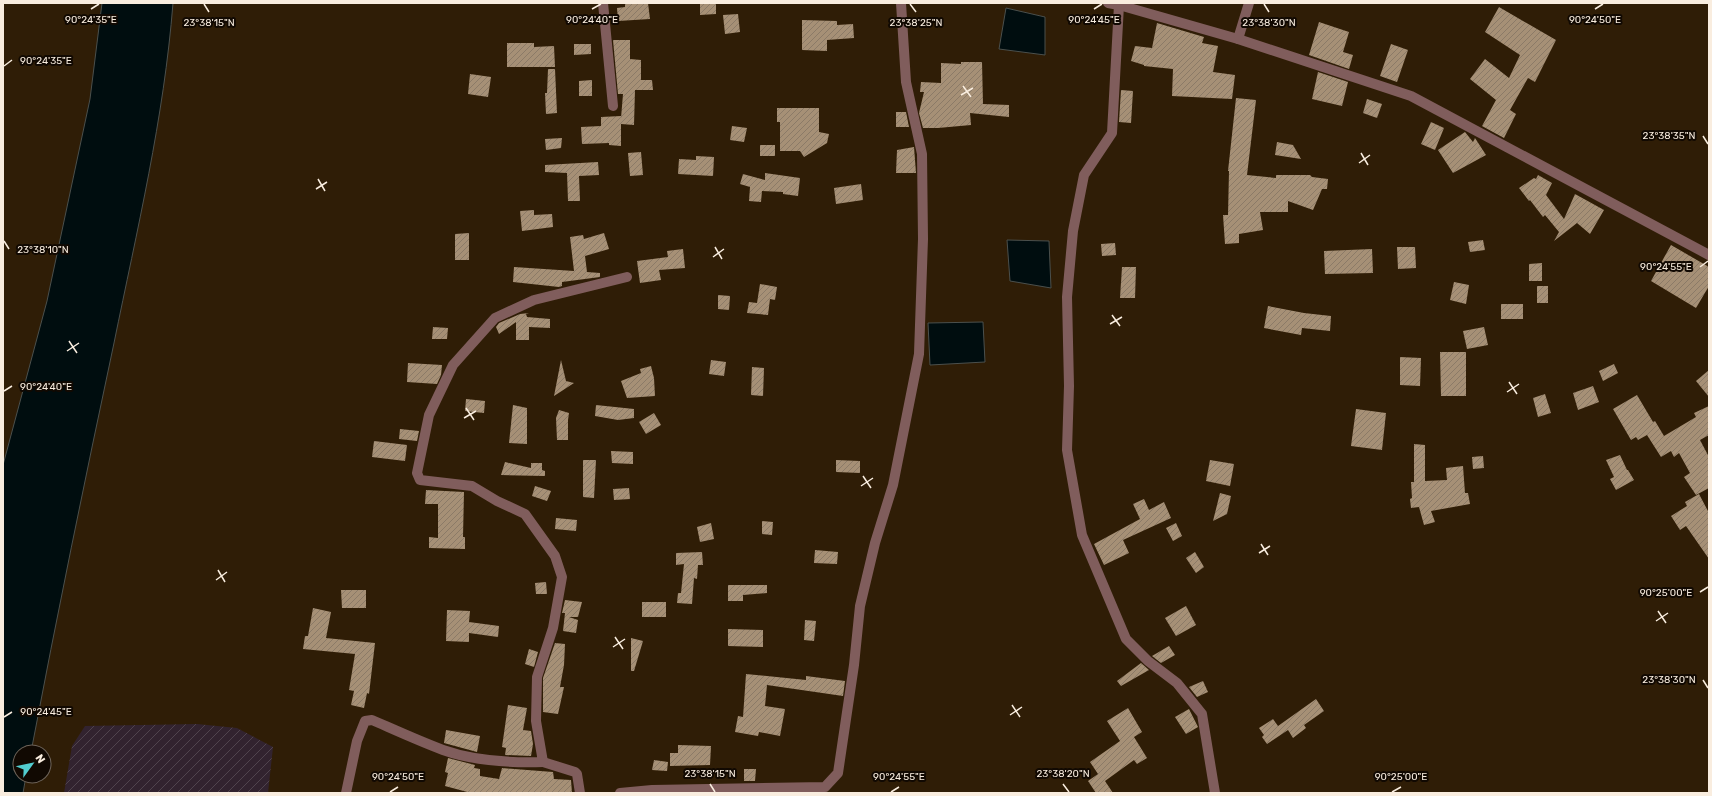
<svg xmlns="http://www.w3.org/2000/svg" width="1712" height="796" font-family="Rubik,sans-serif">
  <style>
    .industrial { fill: url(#industrial-furrows) }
    .water { fill: #000d0f; stroke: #4b504d }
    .building { fill: url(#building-hatch) }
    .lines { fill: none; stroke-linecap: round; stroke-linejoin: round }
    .minor { stroke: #805d5c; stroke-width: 10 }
    .ticks { fill: none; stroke: #f9eddf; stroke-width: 1.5 }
    .ticks-label { font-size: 10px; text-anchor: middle; fill: #f9eddf; stroke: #110902; stroke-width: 4; stroke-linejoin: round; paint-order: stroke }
  </style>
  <defs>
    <pattern id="industrial-furrows" width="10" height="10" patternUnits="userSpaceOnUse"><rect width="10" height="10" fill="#32232f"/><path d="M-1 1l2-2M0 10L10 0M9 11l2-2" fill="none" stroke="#50434d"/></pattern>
    <pattern id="building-hatch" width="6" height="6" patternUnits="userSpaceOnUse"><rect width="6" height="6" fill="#a69076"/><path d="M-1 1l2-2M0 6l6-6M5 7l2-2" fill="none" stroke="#8b7a67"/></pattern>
  </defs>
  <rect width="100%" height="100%" fill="#2f1d06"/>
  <polygon class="industrial" points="197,724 237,728 273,747 268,793 64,793 72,746 85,726"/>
  <g class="water">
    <path d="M102,3H173C164,118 137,230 114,343C85,479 57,615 31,752H20V776H26L23,793H3V465L47,301L90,99Z"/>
    <polygon points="1006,8 1045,17 1045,55 999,49"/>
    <polygon points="1007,240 1049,241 1051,288 1010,281"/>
    <polygon points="983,322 985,362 930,365 928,323"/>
  </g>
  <g class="building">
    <polygon points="648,3 650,19 618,21 617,8 625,7 625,4"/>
    <polygon points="700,3 716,3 716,14 700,15"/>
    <polygon points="1499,7 1556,40 1535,82 1528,78 1510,110 1516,114 1504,138 1482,126 1496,100 1470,79 1485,59 1509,78 1520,55 1485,32"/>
    <polygon points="738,14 740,32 725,34 723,15"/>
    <polygon points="802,20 837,21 837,25 853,24 854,38 827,40 827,51 802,50"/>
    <polygon points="1319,22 1349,32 1343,52 1353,55 1349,69 1309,55"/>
    <polygon points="1157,23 1204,37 1202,43 1218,46 1213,72 1235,75 1232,99 1172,96 1173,69 1144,66 1144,65 1131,61 1135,46 1152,48"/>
    <polygon points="613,40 630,40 630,59 641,60 641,80 652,80 653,90 635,90 634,125 621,124 621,146 609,145 609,143 582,144 581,127 601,126 601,117 621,116 621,118 623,94 618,94"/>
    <polygon points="507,43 534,43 534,47 554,46 555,67 507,67"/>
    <polygon points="574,44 591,44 591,54 574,55"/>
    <polygon points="1391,44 1408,50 1397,82 1380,76"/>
    <polygon points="961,62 982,62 983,104 1009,105 1009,117 970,113 971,125 938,128 923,128 919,113 924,92 920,92 921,82 941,83 941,63 961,64"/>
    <polygon points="548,69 555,69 557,113 546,114 545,93 547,93"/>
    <polygon points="1318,72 1348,82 1342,106 1312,99"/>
    <polygon points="470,74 491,77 488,97 468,94"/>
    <polygon points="592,80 592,96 579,96 579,81"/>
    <polygon points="1121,90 1133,91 1131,123 1119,122"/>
    <polygon points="1236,98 1256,100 1247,175 1276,178 1276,175 1310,175 1312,177 1328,179 1327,189 1322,189 1313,210 1288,201 1288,212 1260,212 1263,230 1239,234 1239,243 1225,244 1223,215 1228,215 1229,171 1228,171"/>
    <polygon points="1367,99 1382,104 1377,118 1363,113"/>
    <polygon points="777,108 819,108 819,132 829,134 827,143 804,157 800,151 780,151 780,122 777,122"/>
    <polygon points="896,112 906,112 909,127 896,127"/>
    <polygon points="1431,122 1444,128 1435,150 1421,144"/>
    <polygon points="732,126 747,128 744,142 730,140"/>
    <polygon points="1465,132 1473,142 1475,138 1486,155 1453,173 1438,150"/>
    <polygon points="562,138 561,148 546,150 545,139"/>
    <polygon points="1277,142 1293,145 1301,159 1275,155"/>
    <rect x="760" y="145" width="15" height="11"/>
    <polygon points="914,147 916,173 896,173 897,150"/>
    <polygon points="641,152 643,175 630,176 628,153"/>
    <polygon points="696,156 714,157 713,176 678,174 679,159 696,160"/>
    <polygon points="598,162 599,175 579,176 580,201 568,201 567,173 545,172 545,165"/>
    <polygon points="765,173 800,178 798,196 783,194 783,192 762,191 761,202 749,201 750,187 740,184 743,174 765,180"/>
    <polygon points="1538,175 1552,183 1546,195 1564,219 1575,194 1604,210 1590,234 1577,223 1554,241 1559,232 1545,215 1543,217 1530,200 1529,201 1519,188 1534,178 1536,179"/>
    <polygon points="861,184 863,200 836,204 834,188"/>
    <polygon points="534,210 534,215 552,214 553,227 522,231 520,211"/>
    <polygon points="469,233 469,260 455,260 455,234"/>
    <polygon points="604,233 609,249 585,256 587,272 600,273 600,277 562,282 562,286 559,287 513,282 514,267 574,271 570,237 583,235 584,239"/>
    <polygon points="1483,240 1485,250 1470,252 1468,242"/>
    <polygon points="1115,243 1116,255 1102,256 1101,244"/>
    <polygon points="1671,245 1709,267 1709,286 1696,308 1651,281"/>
    <polygon points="1397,247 1415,247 1416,268 1398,269"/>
    <polygon points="683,249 685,268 659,270 661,280 640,283 637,261 668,257 667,251"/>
    <polygon points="1372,249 1373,273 1325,274 1324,251"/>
    <polygon points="1542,263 1542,281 1529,281 1529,264"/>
    <polygon points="1122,267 1136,267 1135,298 1120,298"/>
    <polygon points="1454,282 1469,285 1466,304 1450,300"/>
    <polygon points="760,284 777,287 775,300 770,299 768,315 747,313 749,302 757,303"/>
    <rect x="1537" y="286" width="11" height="17"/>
    <polygon points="718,295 730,296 729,310 718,309"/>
    <rect x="1501" y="304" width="22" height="15"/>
    <polygon points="1268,306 1304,313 1331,316 1330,331 1302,328 1301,335 1264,328"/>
    <polygon points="529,313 526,314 527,317 550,319 550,328 529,327 529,340 516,340 516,322 499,334 496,327 499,323 520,314"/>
    <polygon points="433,327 448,328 447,339 432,339"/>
    <polygon points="1484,327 1488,345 1467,349 1463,331"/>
    <polygon points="1440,352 1466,352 1466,396 1441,396"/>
    <polygon points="1400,357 1421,358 1420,386 1400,385"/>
    <polygon points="561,360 566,381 574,383 554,396"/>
    <polygon points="711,360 726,362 724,376 709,374"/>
    <polygon points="408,363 442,365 441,375 437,384 407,382"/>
    <polygon points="1614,364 1618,373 1603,381 1599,371"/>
    <polygon points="651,366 654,378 655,396 627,398 621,381 641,373 640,369"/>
    <polygon points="752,367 764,368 763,396 751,395"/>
    <polygon points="1709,370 1709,397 1696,381"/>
    <polygon points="1593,386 1599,402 1578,410 1573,393"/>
    <polygon points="1545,394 1551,413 1538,417 1533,398"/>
    <polygon points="1637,395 1653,422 1655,421 1664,436 1696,417 1694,413 1709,406 1709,435 1700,440 1709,457 1709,488 1696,495 1684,477 1690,473 1679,453 1674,457 1671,451 1661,457 1647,435 1638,440 1636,437 1631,440 1613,409"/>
    <polygon points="466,399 485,401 484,413 465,411"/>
    <polygon points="513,405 527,408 527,444 509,443"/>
    <polygon points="596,405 634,409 634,418 618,420 595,416"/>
    <polygon points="1356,409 1386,413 1382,450 1351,446"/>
    <polygon points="559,410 569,413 568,420 568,440 557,440 556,418"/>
    <polygon points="654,413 661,425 646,434 639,422"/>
    <polygon points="400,429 419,431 417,441 399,439"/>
    <polygon points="374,441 407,445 405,461 372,457"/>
    <polygon points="1414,444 1425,445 1425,481 1447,480 1446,468 1463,466 1465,493 1468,493 1470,504 1431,511 1435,522 1424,525 1419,507 1411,508 1410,499 1412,498 1411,482 1414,482"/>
    <polygon points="611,451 633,452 633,464 612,463"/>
    <polygon points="1620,455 1627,470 1628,470 1634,480 1616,490 1610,479 1614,477 1606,460"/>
    <polygon points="1483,456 1484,468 1473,469 1472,457"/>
    <polygon points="583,460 596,460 594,498 583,497"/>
    <polygon points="836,460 860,461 860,473 836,472"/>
    <polygon points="1210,460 1234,464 1230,486 1206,481"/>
    <polygon points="505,462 531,468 531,463 542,463 542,470 545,471 545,476 501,475"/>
    <polygon points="535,486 551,491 547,501 532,496"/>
    <polygon points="629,488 630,499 614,500 613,489"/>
    <polygon points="426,490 464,492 463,537 465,537 465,549 429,548 429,537 438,538 438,504 425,504"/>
    <polygon points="1220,493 1231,496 1227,514 1213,521"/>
    <polygon points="1699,494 1709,513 1709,559 1686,526 1680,530 1671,516 1687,506 1685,502"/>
    <polygon points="1144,499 1149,510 1164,502 1171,518 1123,540 1129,553 1104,565 1094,544 1140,519 1133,504"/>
    <polygon points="556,518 577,520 576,531 555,529"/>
    <polygon points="762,521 773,522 772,535 762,534"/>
    <polygon points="711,523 714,539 700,542 697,527"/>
    <polygon points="1176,523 1182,536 1173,541 1166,528"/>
    <polygon points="815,550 838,552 837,564 814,563"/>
    <polygon points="702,552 703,565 698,565 697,579 694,578 692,604 677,603 678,593 681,593 684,564 676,565 676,553"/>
    <polygon points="1195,552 1204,567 1196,573 1186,558"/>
    <polygon points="546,582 547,594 536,594 535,583"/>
    <polygon points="728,585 767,585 767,593 743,595 743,601 728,601"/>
    <polygon points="341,590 366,590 366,608 342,608"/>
    <polygon points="565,600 582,602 578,617 569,617 578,620 576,633 563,631 565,613 562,613"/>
    <rect x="642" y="602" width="24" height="15"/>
    <polygon points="1186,606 1196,625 1176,636 1165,618"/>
    <polygon points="313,608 331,612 326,638 375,643 369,694 367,693 364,708 351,705 354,691 349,690 355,654 303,649 305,636 308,636"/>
    <polygon points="447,610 470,611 469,622 499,626 498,637 469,633 469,642 446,641"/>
    <polygon points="805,620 816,621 814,641 804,640"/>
    <polygon points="728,629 763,630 763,647 728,646"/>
    <polygon points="631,638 643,641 634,671 631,671"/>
    <polygon points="555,643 565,644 564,665 560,687 564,687 558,714 543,712 543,678"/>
    <polygon points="1169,646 1175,655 1161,663 1152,656"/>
    <polygon points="529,649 538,652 534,667 525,664"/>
    <polygon points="1141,663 1149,670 1121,686 1117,681"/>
    <polygon points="746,674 806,680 806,676 845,681 843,696 767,685 765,706 785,709 780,736 759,732 758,736 735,732 738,716 743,717"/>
    <polygon points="1203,681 1208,692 1197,697 1189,687"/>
    <polygon points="1316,699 1324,711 1304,725 1306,728 1293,738 1288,730 1267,744 1262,737 1264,735 1259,728 1273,719 1278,726"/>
    <polygon points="508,705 527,708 523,730 531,731 533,744 531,756 505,755 506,748 502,747"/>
    <polygon points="1128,708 1142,732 1134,737 1147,758 1137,764 1134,760 1105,781 1113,793 1096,793 1088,781 1098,774 1090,762 1120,741 1107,721"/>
    <polygon points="1189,709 1198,727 1186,734 1175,717"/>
    <polygon points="446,730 480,736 477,752 444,743"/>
    <polygon points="678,745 711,746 710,765 670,766 670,753 678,753"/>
    <polygon points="448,758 475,765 474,768 480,769 480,776 499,779 502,768 553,772 554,779 571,780 572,793 471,793 445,786 448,773 445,772"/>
    <polygon points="654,760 668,762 667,771 652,770"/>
    <polygon points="744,769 756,769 755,781 744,781"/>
  </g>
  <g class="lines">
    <g class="minor">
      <polyline points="603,3 613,106"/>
      <polyline points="1108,3 1119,5 1238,39 1411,96 1709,255"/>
      <polyline points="1119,5 1112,133 1084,175 1073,231 1067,297 1069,386 1067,450 1082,535 1126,639 1148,661 1177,683 1202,714 1215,793"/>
      <polyline points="1238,39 1249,3"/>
      <polyline points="543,762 575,772 577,774 580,793"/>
      <path d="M346,793L357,741L365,721L372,720C395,730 419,741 443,750C474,761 510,763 543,762L536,721L537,677L553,628L562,577L555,556L525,514L497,501L472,486L420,480L417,473L429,415L453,365L495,318L534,300L627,277"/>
      <polyline points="620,793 652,790 825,787 838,773 854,665 860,606 875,543 893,485 919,354 923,239 922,154 906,82 901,3"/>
    </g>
  </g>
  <path class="ticks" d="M204,4L209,12M910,4L916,12M1264,4L1269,12M91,9L99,4M592,9L601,4M1094,9L1102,4M1595,9L1603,4M4,66L12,60M963,86L971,97M961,95L973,88M1703,136L1708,144M1361,153L1368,165M1359,163L1370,155M318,179L325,191M316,189L327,182M4,241L9,249M715,247L722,259M713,257L724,249M1700,267L1708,261M1112,315L1120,326M1110,324L1122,317M69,341L77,353M67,351L79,343M1509,382L1517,394M4,391L12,386M1507,392L1519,384M466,408L474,420M464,418L476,411M863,476L871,488M861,486L873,478M1261,544L1268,555M1259,553L1270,546M218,570L225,582M216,580L227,572M1700,592L1708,587M1658,611L1666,623M1656,621L1668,613M615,637L623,649M613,647L625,639M1703,680L1708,688M1012,705L1020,717M1010,715L1022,707M4,717L12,712M710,784L715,792M1063,784L1069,792M390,792L398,787M891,792L899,787M1392,792L1401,787"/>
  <g class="ticks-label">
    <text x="91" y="23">90°24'35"E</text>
    <text x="592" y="23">90°24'40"E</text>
    <text x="1094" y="23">90°24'45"E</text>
    <text x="1595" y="23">90°24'50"E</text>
    <text x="916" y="26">23°38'25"N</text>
    <text x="209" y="26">23°38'15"N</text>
    <text x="1269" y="26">23°38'30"N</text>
    <text x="46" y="64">90°24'35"E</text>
    <text x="1669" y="139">23°38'35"N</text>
    <text x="43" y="253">23°38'10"N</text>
    <text x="1666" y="270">90°24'55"E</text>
    <text x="46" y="390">90°24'40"E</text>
    <text x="1666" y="596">90°25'00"E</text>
    <text x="1669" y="683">23°38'30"N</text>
    <text x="46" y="715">90°24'45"E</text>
    <text x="710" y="777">23°38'15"N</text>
    <text x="1063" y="777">23°38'20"N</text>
    <text x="398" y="780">90°24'50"E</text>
    <text x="899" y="780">90°24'55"E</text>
    <text x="1401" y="780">90°25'00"E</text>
  </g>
  <rect width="1712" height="796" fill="none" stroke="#f9eddf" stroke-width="8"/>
  <g transform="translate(32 764) rotate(57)"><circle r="19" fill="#110902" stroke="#6e645a"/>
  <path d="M0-3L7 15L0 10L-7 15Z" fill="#52cdcf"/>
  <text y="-6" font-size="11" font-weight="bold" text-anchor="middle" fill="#f9eddf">N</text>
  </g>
</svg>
